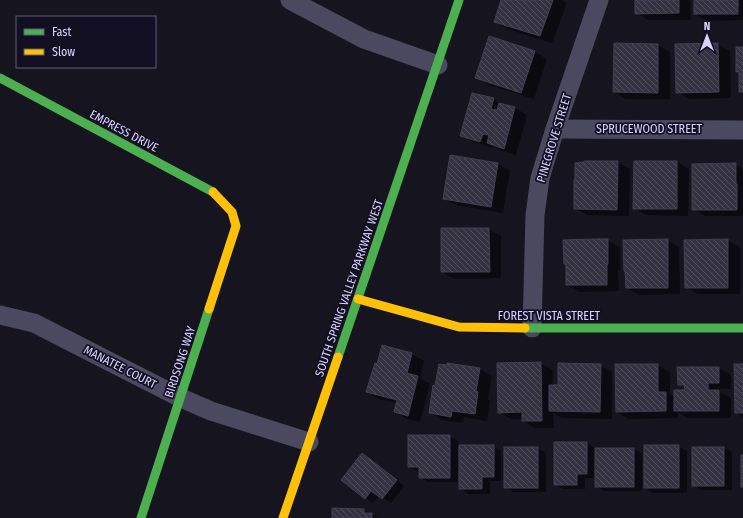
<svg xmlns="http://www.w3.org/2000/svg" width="743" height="518" font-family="'Fira Sans Condensed',sans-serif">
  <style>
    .shadow { fill: #0007 }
    .building { fill: url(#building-back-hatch); stroke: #433e52 }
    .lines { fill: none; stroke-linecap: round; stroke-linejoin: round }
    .street { stroke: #4a495f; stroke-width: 19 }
    .fast { stroke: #4caf50; stroke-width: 9 }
    .slow { stroke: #ffc107; stroke-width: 9 }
    .labels { text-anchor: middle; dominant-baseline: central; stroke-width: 3.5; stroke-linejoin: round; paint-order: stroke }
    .street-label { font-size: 12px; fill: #d8d3fd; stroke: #120f23 }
  </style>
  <defs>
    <pattern id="building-back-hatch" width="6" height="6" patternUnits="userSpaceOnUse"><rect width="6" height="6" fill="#343240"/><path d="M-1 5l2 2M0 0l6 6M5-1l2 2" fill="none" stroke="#514f5c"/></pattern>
  </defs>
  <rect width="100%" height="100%" fill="#16141e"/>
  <g class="shadow">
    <polygon points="502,0 561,0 567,3 552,43 507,29 495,22"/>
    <polygon points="636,0 690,0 691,20 648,20 636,13"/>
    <polygon points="695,0 743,0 743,20 707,21 695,14"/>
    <polygon points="615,44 658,45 670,52 670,99 626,99 614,92"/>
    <polygon points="718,44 730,51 731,98 689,99 677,92 676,45"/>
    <polygon points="535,52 547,59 534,99 489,85 477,78"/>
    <polygon points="493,99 503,105 515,108 527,115 516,155 500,150 493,146 492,148 473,142 461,135"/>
    <polygon points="451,156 498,164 510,171 503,213 456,205 444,198"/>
    <polygon points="585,162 618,162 630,169 629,216 587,215 575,208"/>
    <polygon points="677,162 689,169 688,216 646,215 634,208"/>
    <polygon points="735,164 743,169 743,216 705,216 693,209"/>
    <polygon points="442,229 489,229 501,236 501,278 454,279 442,272"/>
    <polygon points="607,240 620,247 620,270 618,270 619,291 579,292 567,285 567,265 565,264"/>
    <polygon points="667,240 679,247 680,294 639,295 627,288"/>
    <polygon points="728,240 740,247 740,294 698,294 686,287"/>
    <polygon points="383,347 412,354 424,361 420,378 430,384 420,422 407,419 395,412 397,403 379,399 367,392 378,365"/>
    <polygon points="540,363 553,370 553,386 559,386 600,365 612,372 612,419 562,418 553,413 554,428 535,428 523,421 523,419 511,419 499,412"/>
    <polygon points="657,365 670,372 670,395 675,398 686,391 686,388 679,384 719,368 731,375 731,389 720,389 720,392 731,398 731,418 687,418 678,412 678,418 629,419 617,412"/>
    <polygon points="743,365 743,417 736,413"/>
    <polygon points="480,369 492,376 488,399 490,400 487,421 464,417 463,423 442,420 430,413"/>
    <polygon points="450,436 458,441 458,482 428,482 420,477 420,472 418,472 409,467"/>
    <polygon points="587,443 595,448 634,449 642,454 642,491 604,491 596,486 596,478 585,478 585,489 563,489 555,485"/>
    <polygon points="493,446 501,451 501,481 490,481 490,494 469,494 460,489"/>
    <polygon points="678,446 687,451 687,493 653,493 645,488"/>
    <polygon points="538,448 546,453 546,492 513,492 505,487"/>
    <polygon points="724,448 732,452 732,490 701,490 693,485"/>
    <polygon points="362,454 370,459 404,486 391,503 379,496 373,503 365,498"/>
    <polygon points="364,510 378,518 333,518"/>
  </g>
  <g class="building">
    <polygon points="501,0 553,0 540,36 494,22"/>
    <polygon points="635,0 679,0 679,13 635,14"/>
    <rect x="694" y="0" width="44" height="14"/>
    <polygon points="489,36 535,51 521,93 475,78"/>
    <polygon points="614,43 658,44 658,93 613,92"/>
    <polygon points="718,43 719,92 676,93 675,44"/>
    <polygon points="736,47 743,47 743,92 739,92 739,72 736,72"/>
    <polygon points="472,93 494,98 491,109 497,110 499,103 515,107 504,149 487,143 489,135 483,134 480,142 460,136"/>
    <polygon points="450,155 498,163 491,207 443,199"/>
    <polygon points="584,161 618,161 617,210 574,209 574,180 575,180 575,163 584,162"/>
    <polygon points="634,161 677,161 677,209 633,209"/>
    <polygon points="736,163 736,184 737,184 737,210 692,210 692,164"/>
    <polygon points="441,228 489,228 490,272 441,272"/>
    <polygon points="595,239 608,239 608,264 607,264 607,285 566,285 566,264 564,264 563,240"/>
    <polygon points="668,239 668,288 626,288 625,271 624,271 623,240"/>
    <polygon points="728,239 728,288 685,288 684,240"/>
    <polygon points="382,345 412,353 407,373 418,376 408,416 394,412 397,400 366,392 375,363 377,364"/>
    <polygon points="541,362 542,421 522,421 522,412 498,413 497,363"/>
    <polygon points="447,363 480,368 476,391 478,392 475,414 452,411 451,417 429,413 433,385 435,386 439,364 447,365"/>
    <polygon points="558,363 601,364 600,412 549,411 549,385 558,385"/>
    <polygon points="615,364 658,364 658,392 666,392 666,411 616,412"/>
    <polygon points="734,364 743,364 743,413 735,413"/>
    <polygon points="677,367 719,367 719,383 708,383 708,390 719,390 719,411 674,411 674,390 685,390 684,385 678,385"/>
    <polygon points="408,435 450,435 450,478 419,478 419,467 408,467"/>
    <polygon points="554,442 587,442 587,474 577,474 577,485 554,485"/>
    <polygon points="459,445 494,445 494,477 482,477 482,489 459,489"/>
    <rect x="644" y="445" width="35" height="43"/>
    <rect x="504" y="447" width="34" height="41"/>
    <rect x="692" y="447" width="32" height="39"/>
    <rect x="595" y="448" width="39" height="39"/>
    <polygon points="362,453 397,480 382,499 371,491 365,499 341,480"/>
    <rect x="741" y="455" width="2" height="32"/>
    <polygon points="332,508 364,509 364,513 372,513 372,518 332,518"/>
  </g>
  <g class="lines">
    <g class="street">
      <polyline points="290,0 364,39 438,65"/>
      <polyline points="555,129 743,130"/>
      <polyline points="0,315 34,323 181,398 211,411 309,442"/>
      <polyline points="532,328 535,215 540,178 555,129 599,0"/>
    </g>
    <g class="fast">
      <polyline points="0,78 213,192"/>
      <polyline points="525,328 743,328"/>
      <polyline points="338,357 459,0"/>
      <polyline points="141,518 209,309"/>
    </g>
    <g class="slow">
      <polyline points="358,299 459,327 525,328"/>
      <polyline points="209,309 236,226 232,212 213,192"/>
      <polyline points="283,518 338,357"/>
    </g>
  </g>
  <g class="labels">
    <g class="street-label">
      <text x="649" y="129">SPRUCEWOOD STREET</text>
      <text transform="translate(124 131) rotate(28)">EMPRESS DRIVE</text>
      <text transform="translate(554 138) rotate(-73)">PINEGROVE STREET</text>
      <text transform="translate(349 288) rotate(-71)">SOUTH SPRING VALLEY PARKWAY WEST</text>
      <text x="549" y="316">FOREST VISTA STREET</text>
      <text transform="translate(180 362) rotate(-72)">BIRDSONG WAY</text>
      <text transform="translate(120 367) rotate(27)">MANATEE COURT</text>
    </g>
  </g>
  <rect x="16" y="16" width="140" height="52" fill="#120f23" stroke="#615d7a"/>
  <rect x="24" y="29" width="20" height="6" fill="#4caf50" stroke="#615d7a"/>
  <text x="52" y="36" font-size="12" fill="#d8d3fd">Fast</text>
  <rect x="24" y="49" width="20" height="6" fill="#ffc107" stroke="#615d7a"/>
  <text x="52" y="56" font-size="12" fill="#d8d3fd">Slow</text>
  <g transform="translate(707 36)" stroke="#120f23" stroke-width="3" paint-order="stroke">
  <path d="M0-3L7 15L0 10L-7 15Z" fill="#d8d3fd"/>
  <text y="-6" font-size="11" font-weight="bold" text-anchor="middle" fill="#d8d3fd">N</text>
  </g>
</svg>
